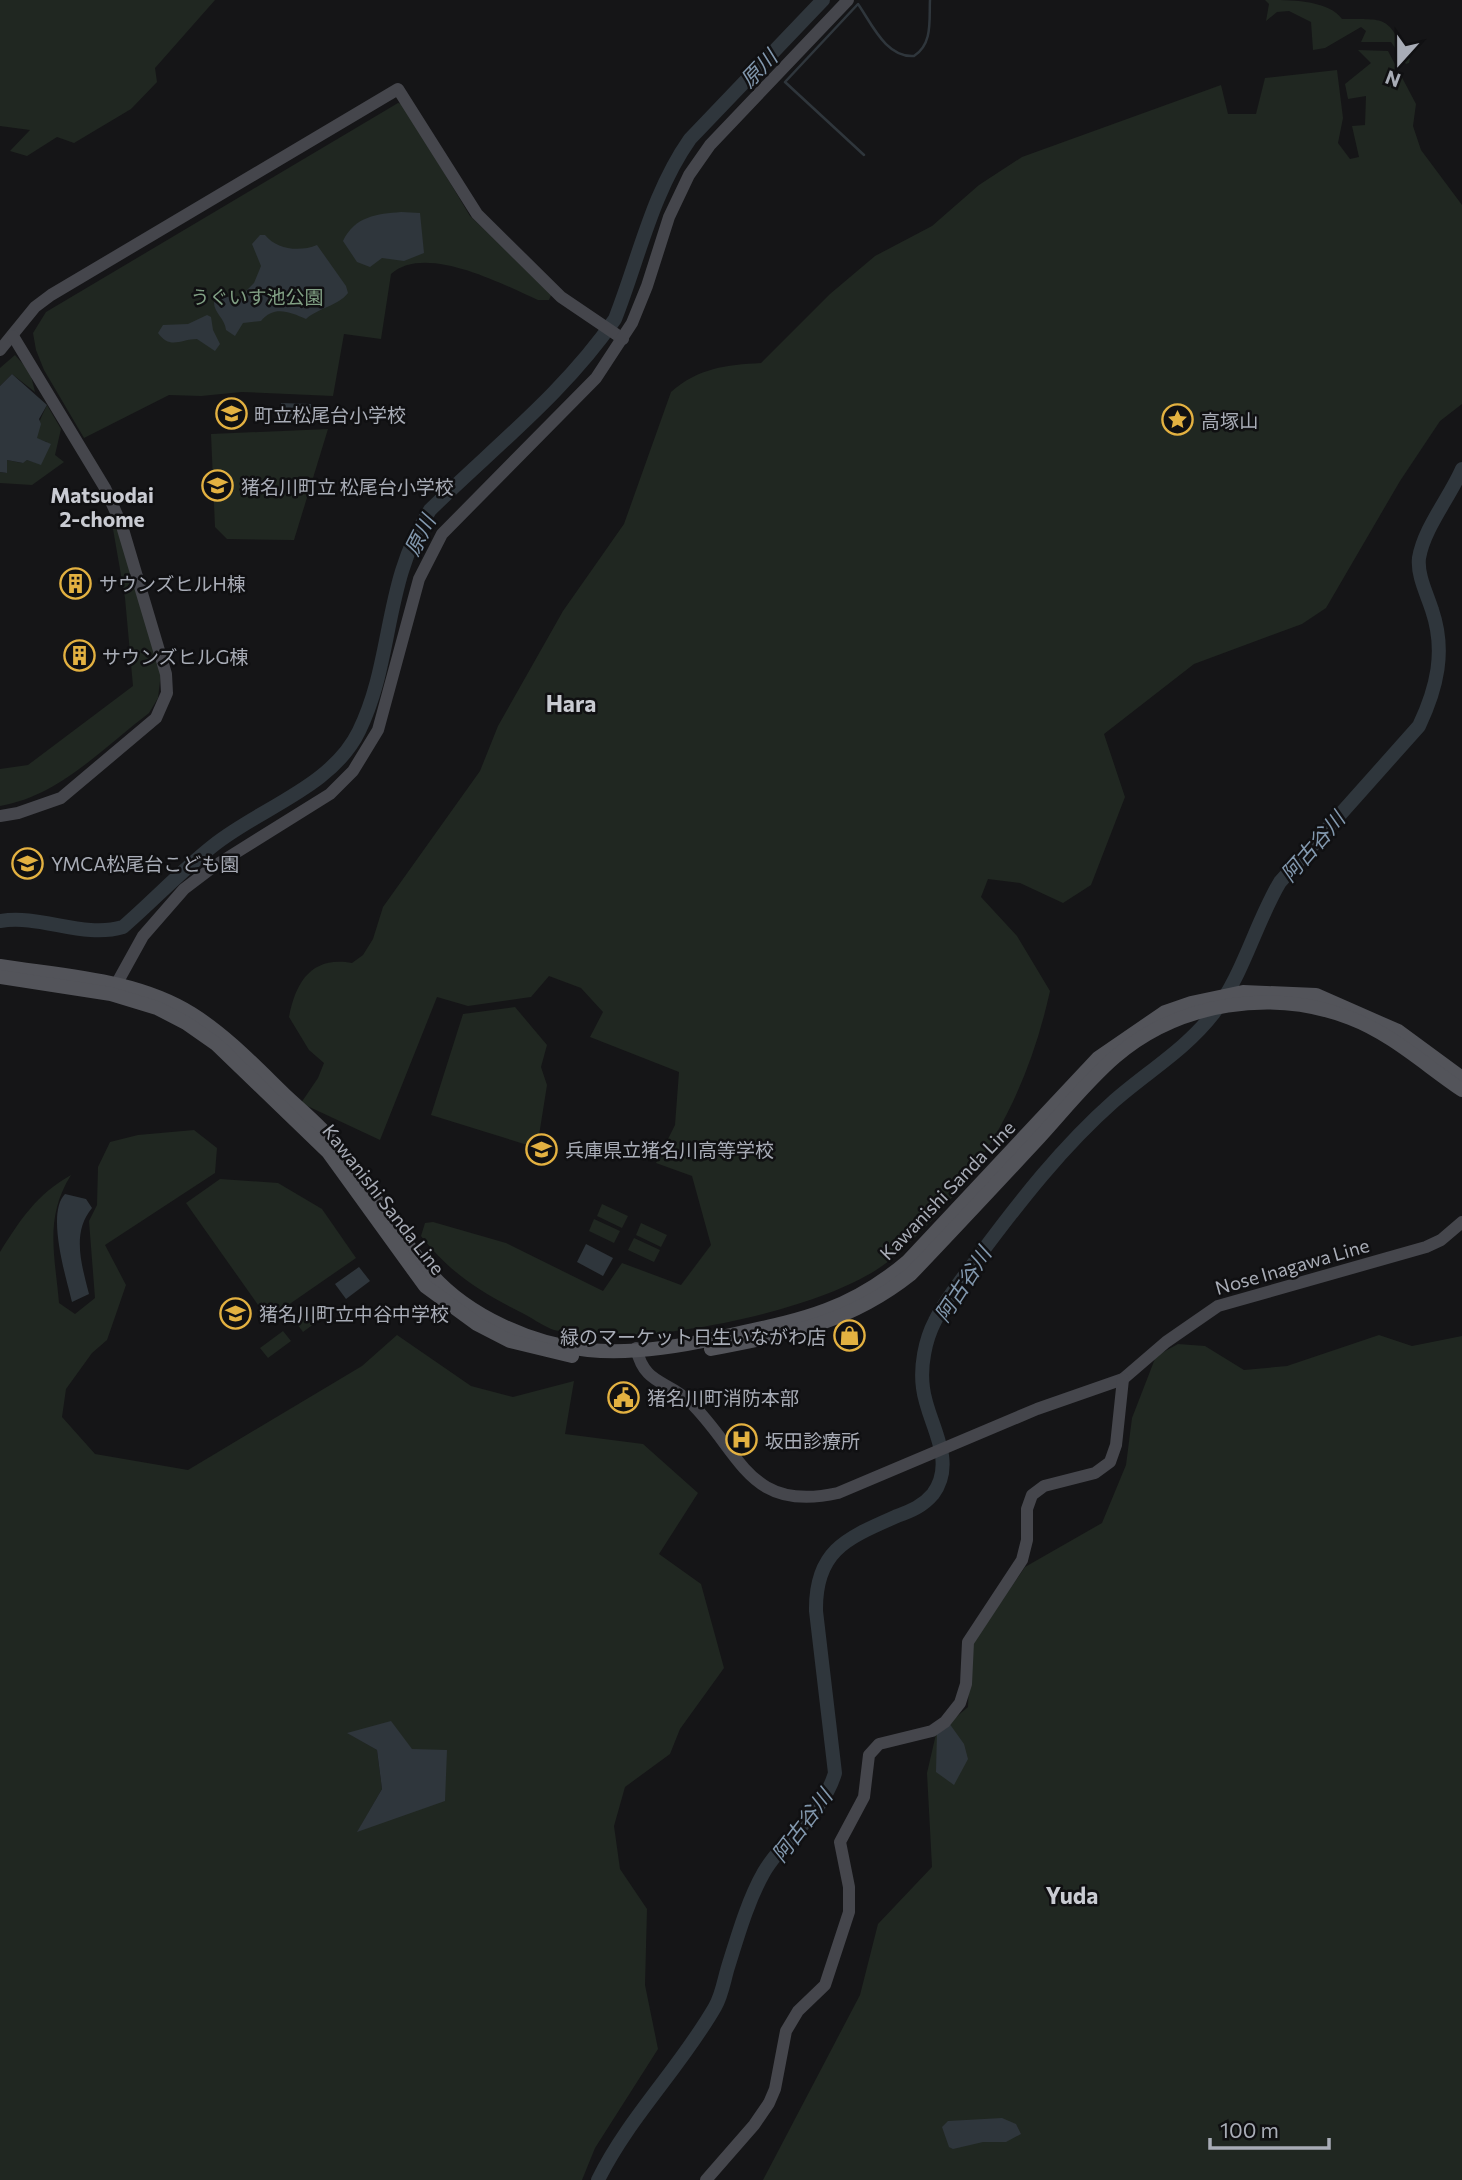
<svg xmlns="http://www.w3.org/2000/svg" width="1462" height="2180" font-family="Commissioner,'Noto Sans JP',sans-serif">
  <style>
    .green { fill: #202721; fill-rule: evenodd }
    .water { fill: #2f363c }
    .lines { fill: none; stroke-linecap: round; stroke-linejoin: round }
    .stream { stroke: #2f363c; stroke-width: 2.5 }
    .river { stroke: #2f363c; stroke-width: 14 }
    .secondary { stroke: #45464c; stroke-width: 12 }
    .primary { stroke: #53545a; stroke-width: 14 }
    .labels { text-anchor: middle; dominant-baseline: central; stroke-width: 5; stroke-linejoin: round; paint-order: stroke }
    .park-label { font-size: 19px; fill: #81a084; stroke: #101012 }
    .poi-label { font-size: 19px; fill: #a8acb6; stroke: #101012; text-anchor: start }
    .street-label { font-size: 19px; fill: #a8acb6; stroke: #101012 }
    .water-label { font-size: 21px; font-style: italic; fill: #8298ae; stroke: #101012 }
    .neighbourhood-label { font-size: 21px; font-weight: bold; fill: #c9cbd2; stroke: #101012 }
    .quarter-label { font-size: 23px; font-weight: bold; fill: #c9cbd2; stroke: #101012 }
  </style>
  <rect width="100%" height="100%" fill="#151517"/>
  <g class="green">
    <polygon points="0,0 215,0 155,68 157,82 131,109 74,143 57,137 27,156 10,151 30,130 0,126"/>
    <path d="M1265,0C1292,0 1328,0 1342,19C1392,19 1385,17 1410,59L1409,63L1406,64L1391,42H1361L1366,31L1361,27L1325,48L1313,50L1311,22L1289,11L1277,12L1266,21L1269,4Z"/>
    <path d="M1358,50L1388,51L1416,104L1413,126L1421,150L1462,205V404L1440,421L1400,481L1326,608L1302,624L1194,664L1104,734L1125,797L1091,885L1063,903L1020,883L988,879L981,897L1017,936L1050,991C1026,1100 976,1187 890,1260C829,1311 632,1351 554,1330C545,1327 535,1320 526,1315C482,1293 452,1275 421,1236L425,1223L433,1222L506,1243L603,1291L622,1263L681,1285L711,1245L692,1176L656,1163L675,1125L679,1072L590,1037L603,1012L581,988L549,976L531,997L468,1006L437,997L380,1140L301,1103L318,1078L324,1063L309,1050L289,1017C296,981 312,956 352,963L363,955L373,939L383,907L480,771L498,726L563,611L624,524L671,392C698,368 726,365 761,363L830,294L875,256L932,226L979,185L1022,157L1221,85L1228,114H1256L1265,78L1337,70L1343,118L1338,143L1350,159L1359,157L1352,126L1365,125L1366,96L1348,99L1345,84L1371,63Z"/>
    <path d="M398,103L403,104L470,216L552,293L549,300H538C502,284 425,243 391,274L381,339L344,334L333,396L242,392L201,396L169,395L84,438L44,370L36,350L33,333L46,312Z"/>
    <polygon points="15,355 30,372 35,392 12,374 0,386 0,368"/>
    <path d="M47,405L61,429L55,455L64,462L32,485L0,483V472L6,473L7,460L22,463L27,460L41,464L47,442L37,439C36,425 42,416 47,405Z"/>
    <polygon points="328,429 294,540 227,539 215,527 211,434"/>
    <path d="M117,528L161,673L158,698L149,713C103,748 59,796 0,806V769L28,765L133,686L125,598L113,529Z"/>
    <polygon points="515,1007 547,1045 541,1067 547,1085 537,1148 431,1115 463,1014"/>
    <path d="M194,1130L217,1148L215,1173L105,1245L126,1285L107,1340L92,1353L66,1389L62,1417L95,1454L188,1470L362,1366L397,1335L471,1386L513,1397L574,1381L565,1434L643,1444L698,1493L659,1554L701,1584L724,1668L680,1729L670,1754L625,1787L614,1826L620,1869L647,1909L645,1985L658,2049L595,2148L582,2180H0V1252C20,1220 37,1194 71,1175C44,1218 55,1255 59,1303L75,1314L95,1298L89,1221L97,1205L98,1167L110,1142L138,1135ZM348,1733L412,1749L358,1831L382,1789L377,1750Z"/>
    <polygon points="220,1179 278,1183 322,1209 356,1258 268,1319 186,1203"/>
    <polygon points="602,1204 628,1216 622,1228 597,1216"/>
    <polygon points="594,1219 620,1231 614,1243 589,1231"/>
    <polygon points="641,1223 667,1235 661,1247 636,1235"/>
    <polygon points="634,1238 660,1250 654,1262 628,1250"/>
    <polygon points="318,1304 326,1315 303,1332 295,1321"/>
    <polygon points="283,1331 291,1341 268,1358 260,1348"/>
    <polygon points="1379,1335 1412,1346 1462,1336 1462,2180 763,2180 860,1995 878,1924 932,1867 927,1773 936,1734 968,1707 970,1654 975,1640 1025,1567 1102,1523 1126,1465 1132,1418 1156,1356 1178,1344 1205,1346 1244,1370 1287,1366"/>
  </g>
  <g class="water">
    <path d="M401,212L420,213L424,253L404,261L382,258L370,267L357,262L343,241C355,216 377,214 401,212Z"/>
    <path d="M260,235H265C277,250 300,252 317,245L346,286L348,293C338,306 318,308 306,319C290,312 274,305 261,321L243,323L235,336L226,330C225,317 210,311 215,297H240L254,283L261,266L252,244Z"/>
    <path d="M207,315L211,317L213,330L220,344L215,351L197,339C181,339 170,350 158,333L163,325L188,324Z"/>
    <polygon points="12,374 47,405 39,419 41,424 37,438 51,444 41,465 27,460 23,463 7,460 7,473 0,472 0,386"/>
    <polygon points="281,403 311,404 310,421 280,421"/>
    <path d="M65,1194L86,1199L92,1208C71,1233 82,1266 89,1294L72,1302C66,1277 46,1213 65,1194Z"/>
    <polygon points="586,1244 613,1258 603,1276 577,1262"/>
    <polygon points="359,1267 370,1281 346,1299 335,1284"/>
    <polygon points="391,1721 412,1749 447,1750 445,1801 357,1832 382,1789 377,1750 347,1733"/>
    <polygon points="949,1723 964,1744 968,1759 954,1785 936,1772 937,1732"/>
    <polygon points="1002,2118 1016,2124 1021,2134 1006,2142 983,2142 953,2149 949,2147 942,2127 948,2121"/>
  </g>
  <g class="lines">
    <path class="stream" d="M864,155L785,82L858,4C872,24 886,58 914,56C933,44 929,20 930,0"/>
    <g class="river">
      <path d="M0,921C41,914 83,939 123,927C154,900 182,870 214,845C260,808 332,787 359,731C394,659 383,582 430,510C493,448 565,392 615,319C639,258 652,193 690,139L823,0"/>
      <path d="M598,2180C629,2117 680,2068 715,2007C722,1995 724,1980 728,1967C738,1935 748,1900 764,1872C785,1836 823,1814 835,1773L816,1611C815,1550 847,1538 897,1516C911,1511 923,1506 933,1494C958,1460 927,1423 923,1388C920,1367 925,1340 935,1321C946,1298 964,1277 979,1256C1020,1201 1062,1147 1114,1101C1147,1072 1186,1049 1213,1014C1243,976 1255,924 1280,882L1419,726C1437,688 1446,651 1432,610C1427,594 1417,575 1419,558C1424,528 1450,497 1462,469"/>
    </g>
    <g class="secondary">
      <polyline points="0,350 35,307 51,295 398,89 477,214 561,297 623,339"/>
      <polyline points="0,816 18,813 61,798 156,718 167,693 166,674 122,526 105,488 13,336"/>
      <polyline points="112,992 143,936 184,889 213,867 330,794 353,771 378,730 419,579 442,534 596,378 632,323 647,286 669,217 689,175 710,145 848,0"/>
      <path d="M636,1348C645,1386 666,1379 690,1402C742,1453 748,1513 838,1493L1037,1409L1123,1379L1166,1342L1218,1306L1426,1247L1441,1240L1462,1222"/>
      <polyline points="706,2180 754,2125 769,2103 775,2089 786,2031 798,2011 825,1985 849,1912 849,1887 840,1842 864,1797 869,1755 879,1744 932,1731 945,1722 960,1703 966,1684 968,1642 1022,1560 1027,1540 1027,1509 1032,1495 1044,1486 1095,1473 1110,1462 1116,1445 1123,1379"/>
    </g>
    <g class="primary">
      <path d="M0,966C64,976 136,979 192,1014C227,1036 256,1067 285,1095C302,1111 321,1126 335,1144C370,1185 395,1234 431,1274C468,1316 533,1345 588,1350C629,1354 677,1347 717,1338C794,1321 846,1314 908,1261L1098,1058L1165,1012L1191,1003L1243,992L1316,995L1398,1031L1462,1078"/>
      <polyline points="0,977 111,994 157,1008 186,1023 216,1044 328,1152 425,1286 477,1324 510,1341 572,1356"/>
      <path d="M711,1349C788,1334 848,1324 911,1274C953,1230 994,1186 1035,1142C1061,1114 1086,1082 1115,1057C1179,1002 1273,988 1350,1018C1392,1034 1425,1065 1462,1090"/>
    </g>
  </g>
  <defs>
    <symbol id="school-ring" viewBox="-11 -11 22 22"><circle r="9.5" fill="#101012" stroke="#e3b141" stroke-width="1.5"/><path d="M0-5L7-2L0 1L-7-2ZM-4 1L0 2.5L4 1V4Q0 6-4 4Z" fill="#e3b141"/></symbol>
    <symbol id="sight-ring" viewBox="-11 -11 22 22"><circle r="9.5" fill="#101012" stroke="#e3b141" stroke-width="1.5"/><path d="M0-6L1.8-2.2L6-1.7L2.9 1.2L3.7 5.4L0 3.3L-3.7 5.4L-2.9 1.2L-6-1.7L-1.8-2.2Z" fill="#e3b141"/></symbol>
    <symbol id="building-ring" viewBox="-11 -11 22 22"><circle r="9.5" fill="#101012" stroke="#e3b141" stroke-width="1.5"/><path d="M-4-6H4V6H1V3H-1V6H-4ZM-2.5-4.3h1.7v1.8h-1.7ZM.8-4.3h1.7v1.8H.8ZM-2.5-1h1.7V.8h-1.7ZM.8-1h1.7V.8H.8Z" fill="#e3b141"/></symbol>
    <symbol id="university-ring" viewBox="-11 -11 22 22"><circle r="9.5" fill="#101012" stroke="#e3b141" stroke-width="1.5"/><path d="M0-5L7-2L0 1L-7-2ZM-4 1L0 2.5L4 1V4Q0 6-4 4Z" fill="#e3b141"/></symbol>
    <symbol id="shop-ring" viewBox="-11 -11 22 22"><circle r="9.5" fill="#101012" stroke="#e3b141" stroke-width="1.5"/><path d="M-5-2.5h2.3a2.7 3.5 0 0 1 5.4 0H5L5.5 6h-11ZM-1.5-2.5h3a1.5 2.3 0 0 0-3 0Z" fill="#e3b141"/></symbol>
    <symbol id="civic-ring" viewBox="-11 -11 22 22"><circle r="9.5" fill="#101012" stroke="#e3b141" stroke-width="1.5"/><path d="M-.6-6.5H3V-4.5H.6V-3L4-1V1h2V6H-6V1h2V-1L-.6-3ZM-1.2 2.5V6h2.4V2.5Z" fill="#e3b141"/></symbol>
    <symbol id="hospital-ring" viewBox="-11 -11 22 22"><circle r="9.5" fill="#101012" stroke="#e3b141" stroke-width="1.5"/><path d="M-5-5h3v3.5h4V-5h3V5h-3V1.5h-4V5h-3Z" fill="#e3b141"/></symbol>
  </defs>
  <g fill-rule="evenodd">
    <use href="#school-ring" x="214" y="396" width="35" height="35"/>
    <use href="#sight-ring" x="1160" y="402" width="35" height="35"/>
    <use href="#school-ring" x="200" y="468" width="35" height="35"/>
    <use href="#building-ring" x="58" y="566" width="35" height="35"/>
    <use href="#building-ring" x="62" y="638" width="35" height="35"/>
    <use href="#school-ring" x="10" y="846" width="35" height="35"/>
    <use href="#university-ring" x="524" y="1132" width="35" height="35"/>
    <use href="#school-ring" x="218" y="1296" width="35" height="35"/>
    <use href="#shop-ring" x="832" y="1318" width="35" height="35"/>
    <use href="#civic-ring" x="606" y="1380" width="35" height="35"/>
    <use href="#hospital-ring" x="724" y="1422" width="35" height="35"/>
  </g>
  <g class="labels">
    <g class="park-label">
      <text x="257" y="296">うぐいす池公園</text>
    </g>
    <g class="poi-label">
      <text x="254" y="414">町立松尾台小学校</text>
      <text x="1201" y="420">高塚山</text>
      <text x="241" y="486">猪名川町立 松尾台小学校</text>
      <text x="99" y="583">サウンズヒルH棟</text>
      <text x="102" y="656">サウンズヒルG棟</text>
      <text x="51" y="863">YMCA松尾台こども園</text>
      <text x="565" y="1149">兵庫県立猪名川高等学校</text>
      <text x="259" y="1313">猪名川町立中谷中学校</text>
      <text x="826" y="1336" text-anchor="end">緑のマーケット日生いながわ店</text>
      <text x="647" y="1397">猪名川町消防本部</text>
      <text x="765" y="1440">坂田診療所</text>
    </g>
    <g class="street-label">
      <text transform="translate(947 1190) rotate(-46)">Kawanishi Sanda Line</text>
      <text transform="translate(384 1199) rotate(52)">Kawanishi Sanda Line</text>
      <text transform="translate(1292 1266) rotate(-16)">Nose Inagawa Line</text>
    </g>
    <g class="water-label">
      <text transform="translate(758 68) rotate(-46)">原川</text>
      <text transform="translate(419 535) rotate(-63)">原川</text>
      <text transform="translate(1312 846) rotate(-49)">阿古谷川</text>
      <text transform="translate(962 1284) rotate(-57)">阿古谷川</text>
      <text transform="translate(801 1825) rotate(-53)">阿古谷川</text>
    </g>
    <g class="neighbourhood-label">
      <text x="102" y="494">Matsuodai<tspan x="102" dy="24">2-chome</tspan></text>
    </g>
    <g class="quarter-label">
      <text x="571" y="703">Hara</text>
      <text x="1072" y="1895">Yuda</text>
    </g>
  </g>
  <g transform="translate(1399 63) rotate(201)" stroke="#101012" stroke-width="5" paint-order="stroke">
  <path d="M0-5L12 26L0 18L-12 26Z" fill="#a8acb6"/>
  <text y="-10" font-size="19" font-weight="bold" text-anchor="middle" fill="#a8acb6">N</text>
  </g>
  <path d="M1210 2138v10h119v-10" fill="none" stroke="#a8acb6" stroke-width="3.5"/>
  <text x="1220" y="2138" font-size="21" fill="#a8acb6" stroke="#101012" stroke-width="5" paint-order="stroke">100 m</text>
</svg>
